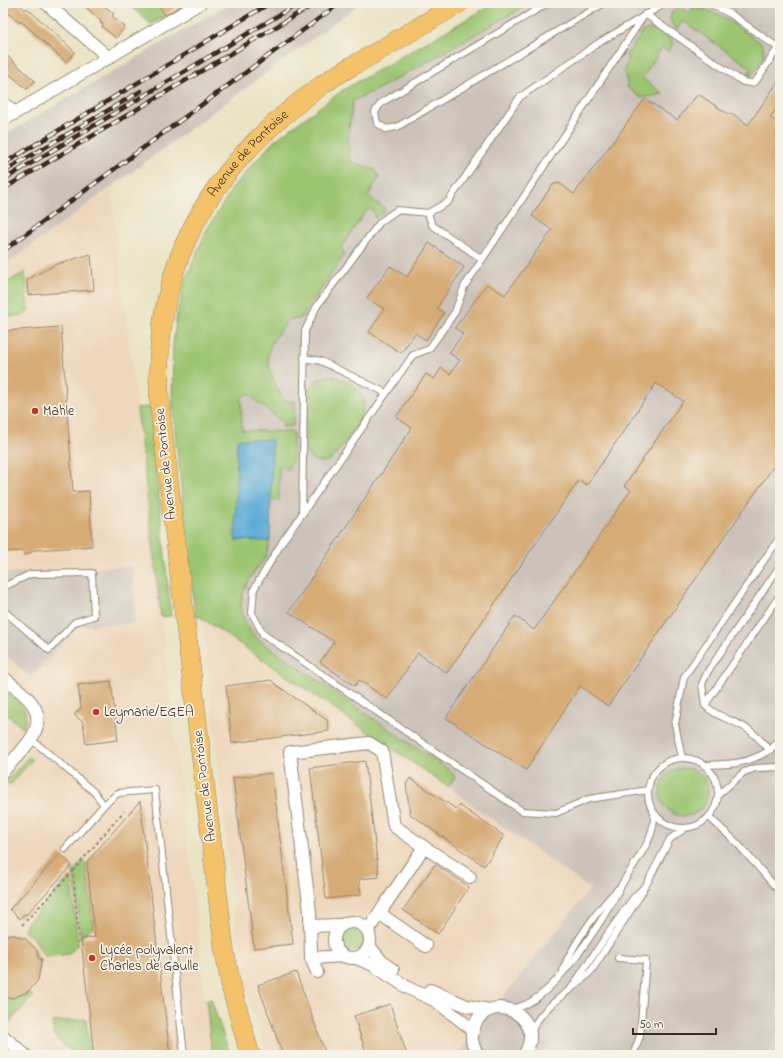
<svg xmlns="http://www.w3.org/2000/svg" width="783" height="1058" font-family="'Indie Flower',sans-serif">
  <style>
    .built { fill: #eed7bb }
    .industrial { fill: #ccc2b9 }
    .green { fill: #9bc571; stroke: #6b7848 }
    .water { fill: #5cacd7; stroke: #4c6b7a }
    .building { fill: #d6ab76 }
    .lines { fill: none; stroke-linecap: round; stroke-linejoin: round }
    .lane-casing { stroke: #928671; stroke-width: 8 }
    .street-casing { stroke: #928671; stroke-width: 14 }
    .primary-casing { stroke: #928671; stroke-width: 20 }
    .path { stroke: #928671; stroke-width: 2; stroke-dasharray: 3 3; stroke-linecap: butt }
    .lane { stroke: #fff; stroke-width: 6 }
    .street { stroke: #fff; stroke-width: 12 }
    .primary { stroke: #f3c26a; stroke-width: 19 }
    .rail-casing { stroke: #3b2a1e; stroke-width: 4.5 }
    .rail { stroke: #f7f3e8; stroke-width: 3; stroke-dasharray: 9; stroke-linecap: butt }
    .poi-dot { fill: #c8321e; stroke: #f7f3e8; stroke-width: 1.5 }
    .labels { text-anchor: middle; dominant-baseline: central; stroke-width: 3.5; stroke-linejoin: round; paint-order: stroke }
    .street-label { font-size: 14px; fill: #3b2a1e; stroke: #f7f3e8 }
    .poi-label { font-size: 14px; fill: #3b2a1e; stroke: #f7f3e8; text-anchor: start }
  </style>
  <rect width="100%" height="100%" fill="#f7f3e8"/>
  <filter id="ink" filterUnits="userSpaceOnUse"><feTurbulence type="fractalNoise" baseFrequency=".025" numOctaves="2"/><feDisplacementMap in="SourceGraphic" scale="8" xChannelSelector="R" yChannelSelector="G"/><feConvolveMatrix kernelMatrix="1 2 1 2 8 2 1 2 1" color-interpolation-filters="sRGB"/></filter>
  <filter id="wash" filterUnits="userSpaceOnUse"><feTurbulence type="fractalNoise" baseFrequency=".012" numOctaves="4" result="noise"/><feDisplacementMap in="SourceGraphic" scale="16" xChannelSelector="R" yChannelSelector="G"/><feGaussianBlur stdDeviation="0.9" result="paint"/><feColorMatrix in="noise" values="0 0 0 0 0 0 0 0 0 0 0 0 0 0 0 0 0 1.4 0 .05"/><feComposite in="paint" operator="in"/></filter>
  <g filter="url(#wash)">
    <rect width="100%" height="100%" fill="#eae3c4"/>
    <g class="built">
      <polygon points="111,189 212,1055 3,1055 3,267"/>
      <polygon points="202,618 448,787 590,889 457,1055 267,1055 241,975"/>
    </g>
    <g class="industrial">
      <polygon points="230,3 361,3 3,267 3,136"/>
      <polygon points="495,3 780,3 780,1055 457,1055 590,889 448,787 202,618 277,146"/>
      <polygon points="132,566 135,623 79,626 31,677 3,653 3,576 6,573"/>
    </g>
    <g class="green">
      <polygon points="127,3 157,3 166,16 151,24"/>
      <path d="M495,3H531L382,87L353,101L348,136L350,161L375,170L379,177L368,196L384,208V212L375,218L373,210L368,209L365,212L341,247L344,255L304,314L299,319H290C283,328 271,340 269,351C265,366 277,387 283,400L295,402L293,426L282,427L283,423L248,394L241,397L242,430L293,432V459L287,471L284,466L279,468V501L270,499L272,440L235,540L270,541C268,545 268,551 266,556C262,563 255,570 251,577C235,601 239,621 260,641L450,771L455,777L448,787L202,618L195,615L172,404L173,345L176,319L184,284L206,231L235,184L274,141L343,90Z"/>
      <path d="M680,6C685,8 683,13 691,12L694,6L720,15L761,43C770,54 758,66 751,76L747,77L751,68L683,21L677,29C671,24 669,21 671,13Z"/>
      <path d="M649,29C658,29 668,35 673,43L668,52L662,48L642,78L664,94L641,98L627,87C628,81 624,77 624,71C625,65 629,63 626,56L643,31Z"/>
      <polygon points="25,272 28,311 23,315 3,317 3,284"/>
      <path d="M329,376C338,377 345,380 352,385C381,405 346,439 333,458C324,465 309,463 306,450C304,442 305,396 309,389C313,381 321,378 329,376Z"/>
      <polygon points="150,407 171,616 161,617 137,408"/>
      <path d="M3,688C16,700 33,709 23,728L6,714L3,718Z"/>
      <polygon points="28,757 32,760 10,785 6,782"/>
      <circle cx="684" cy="792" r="24"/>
      <polygon points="83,861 86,864 93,926 81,938 73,871"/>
      <polygon points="71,878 78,944 69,954 47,957 42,953 35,940 24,931 27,923 68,879"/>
      <circle cx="352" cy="938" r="13"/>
      <polygon points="28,993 33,996 8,1024 3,1020 3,998 13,999"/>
      <polygon points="211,999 230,1055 212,1055 206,1000"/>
      <polygon points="86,1019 90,1055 75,1055 54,1036 52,1022"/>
    </g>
    <polygon class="water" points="237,439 272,440 270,541 235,540"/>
    <g id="blocks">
      <g class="building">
        <polygon points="3,3 18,3 25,10 27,8 75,52 66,62 21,21 20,23 3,9"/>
        <polygon points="81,3 101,3 114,14 112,16 125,27 116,38 102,27 103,24 100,23 101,21"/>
        <polygon points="157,3 185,3 165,15"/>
        <polygon points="3,52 35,81 27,89 3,69"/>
        <polygon points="780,79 780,103 770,118 780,124 780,457 608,706 580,686 526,770 446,718 515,616 534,630 631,490 624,486 683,401 656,383 587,485 579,480 447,673 418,653 387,699 359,680 355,686 320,662 334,642 289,612 412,428 396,417 426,374 434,379 441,368 450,374 460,360 449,353 463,334 455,328 487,284 505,295 552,230 532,216 552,185 559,183 574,194 645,99 677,120 698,94 728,114 733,114 748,125"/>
        <polygon points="429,243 464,267 437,308 444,313 426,340 415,333 401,353 369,332 384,309 367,298 390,266 407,277"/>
        <polygon points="91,254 94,290 28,295 27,280 54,265"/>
        <polygon points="61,327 73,492 89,491 92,546 35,550 24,556 23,551 3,552 3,331"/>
        <polygon points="271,680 275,684 327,720 329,731 232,743 226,686"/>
        <polygon points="111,681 118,740 86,744 83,722 74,715 81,708 78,685"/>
        <polygon points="365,761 379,877 359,879 361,895 326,899 310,768"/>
        <polygon points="272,773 293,944 254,948 233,778"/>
        <polygon points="410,778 456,809 459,805 504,836 484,866 410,814 406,784"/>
        <polygon points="140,801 170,1055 94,1055 81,939 95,937 87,862"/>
        <polygon points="60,854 72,865 26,915 24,914 20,919 10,909"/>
        <polygon points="435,864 469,887 438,934 403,910"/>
        <polygon points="11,934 26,939 37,950 39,959 42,958 38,980 28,992 13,998 3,997 3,936"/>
        <polygon points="296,972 326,1055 283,1055 258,985"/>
        <polygon points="390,1004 407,1055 367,1055 354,1016"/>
      </g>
    </g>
  </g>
  <g filter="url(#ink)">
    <use href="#blocks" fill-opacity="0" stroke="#928671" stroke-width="1"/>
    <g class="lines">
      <defs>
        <g id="lane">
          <polyline points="548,3 381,103 375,112 377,123 386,129 397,127 604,3"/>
          <polyline points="709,3 732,15 780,49"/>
          <polyline points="777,3 780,5"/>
          <polyline points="428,213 432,225 482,259"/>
          <polyline points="304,358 321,361 386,393"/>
          <polyline points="302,514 413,355 429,349 455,312 464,287 645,14 743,82 752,83 756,81 778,48"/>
          <polyline points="780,566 708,671 702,684 705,705 780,595"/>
          <polyline points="3,587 31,574 92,573 94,616 75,622 49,650 3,610"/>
          <path d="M705,705C715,717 735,720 749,730C756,735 763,743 770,750L780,740"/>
          <polyline points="31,739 94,792 104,805 65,849"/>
          <polyline points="682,758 675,724 684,677 780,537"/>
          <circle cx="683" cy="793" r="35"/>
          <path d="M704,765C731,764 745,765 770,750"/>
          <polyline points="648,790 589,799 556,813 522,811 263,634 252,613 254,589 284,539 302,514 305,331 317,306 380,222 397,210 428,213 448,202 520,97 600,42 666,3"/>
          <polyline points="718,795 744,772 756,768 780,767"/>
          <polyline points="104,805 118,793 155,790 184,1055"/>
          <polyline points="709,817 736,842 780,892"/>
          <polyline points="618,958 646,960 640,1036 633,1055"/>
          <path d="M563,969C573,944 600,906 619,888"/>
          <polyline points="572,987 611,929 634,897 646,885 670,839 684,829"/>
          <path d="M512,1008C551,1007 605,916 622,884C635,860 655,842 654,813"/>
          <path d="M531,1033C541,1004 573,992 592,970L643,891"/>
        </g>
        <g id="street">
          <polyline points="46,3 109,58"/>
          <polyline points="3,103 15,113"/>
          <polyline points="3,120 200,3"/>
          <path d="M3,677C12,685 23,692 31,702C51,728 20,752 3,771"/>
          <polyline points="379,913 426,946"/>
          <circle cx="352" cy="940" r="18"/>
          <polyline points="310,926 341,925"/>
          <polyline points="368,930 424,847 470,877"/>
          <polyline points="370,947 383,963 393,970"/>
          <polyline points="311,958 344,956"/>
          <polyline points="356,958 373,965 408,988 436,1001 473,1030"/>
          <polyline points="317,972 311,958 310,912 290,752 369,743 382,751 394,826 424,847"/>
          <polyline points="430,990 467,1006 489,1010"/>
          <polyline points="3,1036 25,1055"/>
          <path d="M478,1055C472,1046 470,1036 474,1026C490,988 549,1017 524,1055"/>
        </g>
        <g id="primary">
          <path id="s1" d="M250,1055L231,986L224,948L160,409C149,266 208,167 322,85C336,74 353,66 368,57C399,39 429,21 459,3"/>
        </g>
      </defs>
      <use href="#lane" class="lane-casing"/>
      <use href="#street" class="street-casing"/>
      <use href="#primary" class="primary-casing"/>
      <g class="path">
        <polyline points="73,871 124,811"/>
        <polyline points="22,925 73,871 79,943"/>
      </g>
      <use href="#lane" class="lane"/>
      <use href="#street" class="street"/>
      <use href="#primary" class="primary"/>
      <defs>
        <g id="rail">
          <polyline points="3,164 270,3"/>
          <polyline points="3,172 141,91"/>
          <polyline points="3,180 299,3"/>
          <polyline points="3,189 316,3"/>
          <polyline points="3,251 340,3"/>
        </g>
      </defs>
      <use href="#rail" class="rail-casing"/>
      <use href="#rail" class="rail"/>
    </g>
  </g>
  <g class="poi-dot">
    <circle cx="35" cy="411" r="4"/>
    <circle cx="96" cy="712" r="4"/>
    <circle cx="92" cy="958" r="4"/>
  </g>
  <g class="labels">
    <g class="street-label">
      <text stroke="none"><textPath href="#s1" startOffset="933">Avenue de Pontoise</textPath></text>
      <text transform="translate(166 464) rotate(-96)">Avenue de Pontoise</text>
      <text transform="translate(205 786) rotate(-97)">Avenue de Pontoise</text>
    </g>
    <g class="poi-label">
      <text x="43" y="411">Mahle</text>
      <text x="104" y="712">Leymarie/EGEA</text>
      <text x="100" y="950">Lycée polyvalent<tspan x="100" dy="16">Charles de Gaulle</tspan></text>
    </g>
  </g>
  <rect width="783" height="1058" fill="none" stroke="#f7f3e8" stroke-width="16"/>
  <path d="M633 1028v6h83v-6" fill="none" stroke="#3b2a1e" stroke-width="2"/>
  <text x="639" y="1028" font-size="12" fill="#3b2a1e" stroke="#f7f3e8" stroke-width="3" paint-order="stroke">50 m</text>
</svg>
